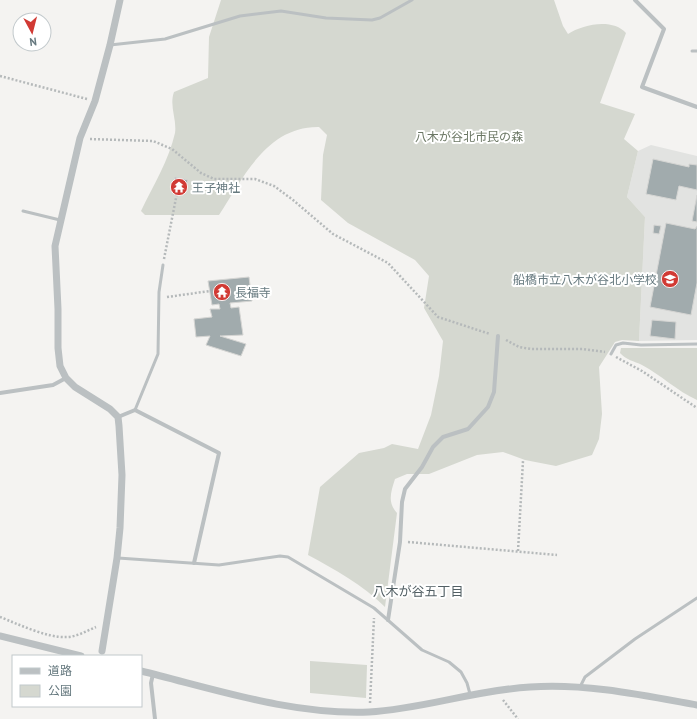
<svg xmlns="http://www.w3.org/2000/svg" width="697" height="719" font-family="'PT Sans','Noto Sans JP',sans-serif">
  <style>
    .built { fill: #e2e3e1 }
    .green { fill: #d5d8d0 }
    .building { fill: #a1abad; stroke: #d5d5d3 }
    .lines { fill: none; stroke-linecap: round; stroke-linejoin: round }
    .path { stroke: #b5b9ba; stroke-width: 2.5; stroke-dasharray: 2 2; stroke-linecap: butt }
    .service { stroke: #bbc0c2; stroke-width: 3 }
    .minor { stroke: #bbc0c2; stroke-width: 4 }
    .tertiary { stroke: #bbc0c2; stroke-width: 7 }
    .labels { text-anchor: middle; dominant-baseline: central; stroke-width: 4; stroke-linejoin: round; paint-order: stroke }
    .park-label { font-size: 12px; fill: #6b7764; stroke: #fff }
    .poi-label { font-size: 12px; fill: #66797f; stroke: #fff; text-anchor: start }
    .neighbourhood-label { font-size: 13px; fill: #536065; stroke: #fff }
  </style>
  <rect width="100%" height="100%" fill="#f4f3f1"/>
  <polygon class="built" points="651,145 697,156 697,340 639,341 645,217 627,197 638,151"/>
  <g class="green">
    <path d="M221,0H554L563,26L568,34C583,24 613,18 626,33L600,103L635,114L624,139L638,151L627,197L645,217L639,341L622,340L615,342L599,367L602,414L599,439L592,455L556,466L525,460L503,452L477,455L429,474H407L395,479C391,492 387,502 397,513L385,607C363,585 334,569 308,555L320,487L359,453L384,448L392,444L418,449L431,415L439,376L443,341L424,308L429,276L415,260L348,223L321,200L323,155L327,135L319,127C267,126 243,178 219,215H145L141,211C153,186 169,160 175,133C177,119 169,106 174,92L208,78L209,37Z"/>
    <path d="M621,348H697V400C677,391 661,375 642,365C634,361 626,360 620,353Z"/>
    <polygon points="310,661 367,665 366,698 310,693"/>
  </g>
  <g class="building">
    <polygon points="653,159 689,167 689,164 697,165 697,190 679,186 676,200 646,194"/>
    <polygon points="175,177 188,180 183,194 171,191"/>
    <polygon points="697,195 697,222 692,221"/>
    <polygon points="666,223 695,229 697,226 697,283 691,315 650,307"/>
    <polygon points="654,225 661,226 659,234 653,233"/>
    <polygon points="249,277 252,301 230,303 231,308 239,307 243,335 220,336 246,344 241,356 206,345 210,336 196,337 194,319 212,317 210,309 220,309 219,304 212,305 208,281"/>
    <polygon points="652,320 676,322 675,339 650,336"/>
  </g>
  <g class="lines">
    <g class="path">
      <polyline points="0,76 87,99"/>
      <polyline points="90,139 153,141 172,149 201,173 214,179 255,179 274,186 293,200 333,234 388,263 438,317 490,334"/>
      <polyline points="164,259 177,193"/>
      <polyline points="167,297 210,291"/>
      <polyline points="506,340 519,347 531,349 583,349 605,352"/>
      <polyline points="616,357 642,371 697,408"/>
      <polyline points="408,542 557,555"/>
      <polyline points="518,551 523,461"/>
      <path d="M0,617C18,624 47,638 66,637C77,637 86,631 96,627"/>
      <polyline points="503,700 518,719"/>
      <polyline points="370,703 374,618"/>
    </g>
    <g class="service">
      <polyline points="110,45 165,39 240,16 281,11 326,18 372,20 380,18 412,0"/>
      <polyline points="692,51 697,51"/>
      <polyline points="23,211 60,220"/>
      <polyline points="611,354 616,345 623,343 641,345 697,344"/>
      <polyline points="135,410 158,354 159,292 163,265"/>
      <polyline points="118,558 219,565 280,556 288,557 374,608 422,650 449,662 461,672 467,683 470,694"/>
      <polyline points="580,687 585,677 635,639 697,598"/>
    </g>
    <g class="minor">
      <polyline points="635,0 664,29 642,87 697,107"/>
      <polyline points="0,393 53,385 66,378"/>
      <polyline points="118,417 135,410 219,453 194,563"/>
      <polyline points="388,620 400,542 402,502 405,489 422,467 433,447 443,437 468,429 488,407 494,392 498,336"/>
      <polyline points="153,674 151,683 155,719"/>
    </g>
    <g class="tertiary">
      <polyline points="0,636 81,656"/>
      <polyline points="102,651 117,558 120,528 122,475 119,426 118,417 110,409 75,387 66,378 60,366 58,348 58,309 55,246 80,138 95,101 110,45 120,0"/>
      <path d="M141,671C215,689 291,715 369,712C423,709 475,690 530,687C585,683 642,695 697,705"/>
    </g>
  </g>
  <defs>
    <symbol id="temple-disc" viewBox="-11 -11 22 22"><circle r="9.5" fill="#d13a34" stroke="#fff"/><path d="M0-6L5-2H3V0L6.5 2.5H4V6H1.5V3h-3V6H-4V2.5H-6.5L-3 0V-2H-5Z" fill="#fff"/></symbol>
    <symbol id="school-disc" viewBox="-11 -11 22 22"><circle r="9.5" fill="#d13a34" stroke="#fff"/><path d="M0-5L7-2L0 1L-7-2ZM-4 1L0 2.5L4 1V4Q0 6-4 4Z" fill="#fff"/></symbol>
  </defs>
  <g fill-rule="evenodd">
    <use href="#temple-disc" x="169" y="177" width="20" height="20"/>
    <use href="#school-disc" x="660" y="269" width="20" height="20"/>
    <use href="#temple-disc" x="212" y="282" width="20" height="20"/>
  </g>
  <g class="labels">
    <g class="park-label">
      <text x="469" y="136">八木が谷北市民の森</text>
    </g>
    <g class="poi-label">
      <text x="192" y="187">王子神社</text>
      <text x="657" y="279" text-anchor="end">船橋市立八木が谷北小学校</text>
      <text x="235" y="292">長福寺</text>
    </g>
    <g class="neighbourhood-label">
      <text x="418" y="591">八木が谷五丁目</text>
    </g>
  </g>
  <rect x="12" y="655" width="130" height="52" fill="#ffffff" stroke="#c2c9cc"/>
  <rect x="20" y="668" width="20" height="6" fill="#bbc0c2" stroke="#c2c9cc"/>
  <text x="48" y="675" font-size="12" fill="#66797f">道路</text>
  <rect x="20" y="685" width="20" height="12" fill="#d5d8d0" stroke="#c2c9cc"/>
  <text x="48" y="695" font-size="12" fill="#66797f">公園</text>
  <g transform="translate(32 32) rotate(173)"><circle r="19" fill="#ffffff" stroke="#c2c9cc"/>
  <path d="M0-3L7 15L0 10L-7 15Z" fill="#d13a34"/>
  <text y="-6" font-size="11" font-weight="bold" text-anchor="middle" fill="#66797f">N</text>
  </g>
</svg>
